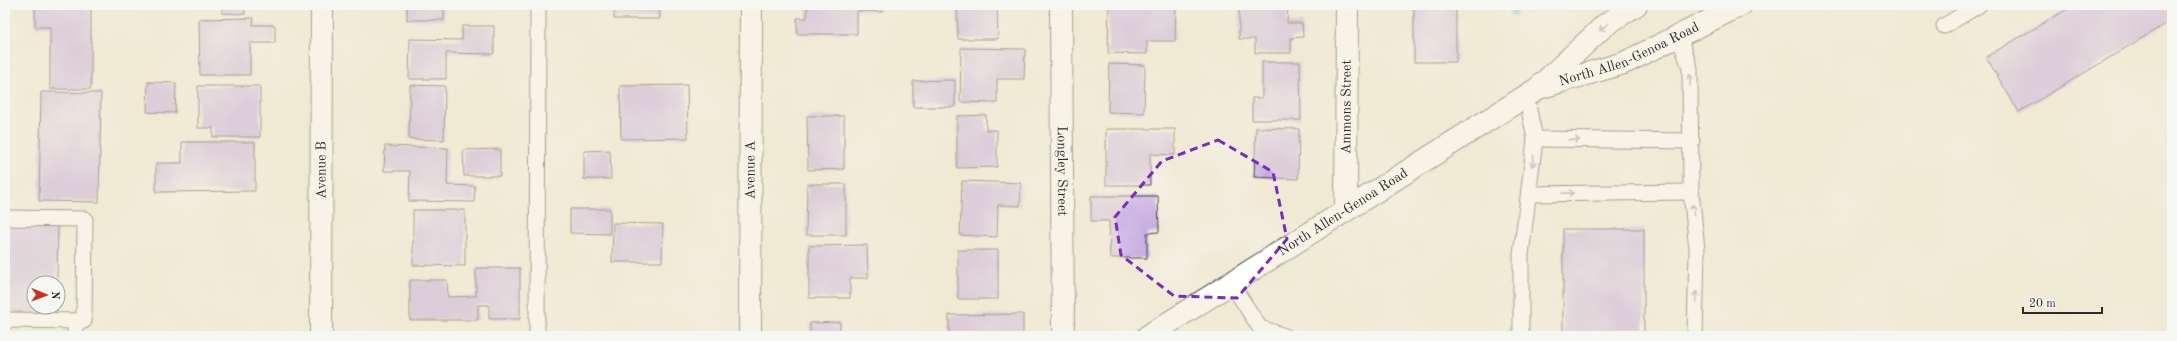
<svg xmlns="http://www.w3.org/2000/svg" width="2177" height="341" font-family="'Old Standard TT',serif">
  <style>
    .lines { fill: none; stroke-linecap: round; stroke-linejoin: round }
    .stream { stroke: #57bbd5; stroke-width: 8 }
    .building { fill: #c6abe1 }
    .service-casing { stroke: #494844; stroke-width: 17 }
    .minor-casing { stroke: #494844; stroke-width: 24 }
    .tertiary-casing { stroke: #494844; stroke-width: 24 }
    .secondary-casing { stroke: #494844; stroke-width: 24 }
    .service { stroke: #fff; stroke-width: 15 }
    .minor { stroke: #fff; stroke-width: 22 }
    .tertiary { stroke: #fff; stroke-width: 22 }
    .secondary { stroke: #fff; stroke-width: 22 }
    .oneway { stroke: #a0a0a0 }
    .marked { fill: none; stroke: #7b2cbf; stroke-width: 3; stroke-dasharray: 8 5; stroke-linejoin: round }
    .labels { text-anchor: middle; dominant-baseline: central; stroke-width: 4; stroke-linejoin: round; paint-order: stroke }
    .street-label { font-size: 14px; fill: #2b2b2b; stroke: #f6f6f2 }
  </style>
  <rect width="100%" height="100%" fill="#f6f6f2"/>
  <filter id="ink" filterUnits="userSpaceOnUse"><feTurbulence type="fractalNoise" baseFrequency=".025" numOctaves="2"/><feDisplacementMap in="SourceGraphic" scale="8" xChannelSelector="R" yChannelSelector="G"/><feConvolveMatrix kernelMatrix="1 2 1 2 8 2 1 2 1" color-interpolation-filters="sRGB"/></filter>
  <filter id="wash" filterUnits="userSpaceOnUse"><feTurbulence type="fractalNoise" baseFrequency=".012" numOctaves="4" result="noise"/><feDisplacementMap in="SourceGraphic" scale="16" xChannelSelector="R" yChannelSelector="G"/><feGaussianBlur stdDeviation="0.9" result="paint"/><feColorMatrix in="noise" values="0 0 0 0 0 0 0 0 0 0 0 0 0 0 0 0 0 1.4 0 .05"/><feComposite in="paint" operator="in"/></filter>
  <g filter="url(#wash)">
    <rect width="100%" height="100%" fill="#f0e9d4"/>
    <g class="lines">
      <polyline class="stream" points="1513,5 1513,12"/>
    </g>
    <g id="blocks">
      <g class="building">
        <polygon points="35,5 91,5 91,89 50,89 50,27 35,27"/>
        <polygon points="222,5 245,5 245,14 222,13"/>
        <rect x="407" y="5" width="37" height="15"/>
        <polygon points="614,5 659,5 660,19 614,19"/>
        <polygon points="807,5 882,5 882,12 857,11 857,34 797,34 797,18 807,18"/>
        <polygon points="933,5 997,5 998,39 958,39 957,6 933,7"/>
        <polygon points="1109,5 1176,5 1175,41 1147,41 1147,54 1108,53"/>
        <polygon points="1239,5 1288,5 1287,23 1302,23 1303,37 1291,38 1291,53 1255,53 1255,39 1239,39"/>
        <polygon points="2074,5 2172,5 2172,20 2019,112 1986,57"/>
        <rect x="1414" y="7" width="42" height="55"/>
        <polygon points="254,18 253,25 275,25 275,43 250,43 250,75 200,75 199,19"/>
        <polygon points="462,26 494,26 494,54 446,53 446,79 409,79 410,39 462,40"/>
        <polygon points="961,48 1025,49 1024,79 997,79 997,103 960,102"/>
        <polygon points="1262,62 1300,62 1301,120 1252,120 1252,98 1262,98"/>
        <polygon points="1109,64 1145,65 1144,113 1108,112"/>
        <polygon points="955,80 955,107 913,107 913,81"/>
        <polygon points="148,82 176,83 175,113 147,112"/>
        <polygon points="410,85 445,86 444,140 409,139"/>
        <polygon points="687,85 688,138 621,139 620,86"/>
        <polygon points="198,86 260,86 260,137 213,137 213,128 198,128"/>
        <polygon points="41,92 101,93 99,202 39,201"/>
        <polygon points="986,115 986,130 997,130 997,167 957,168 957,116"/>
        <polygon points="807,116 844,116 844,169 808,170"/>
        <polygon points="1256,128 1299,129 1298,179 1254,177"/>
        <polygon points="1106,129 1175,129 1175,155 1150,154 1150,185 1106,185"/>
        <polygon points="182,142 255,142 255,191 156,192 156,163 182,163"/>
        <polygon points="385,146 448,148 447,185 475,186 474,202 409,201 410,171 384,171"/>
        <polygon points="500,149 500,176 464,176 463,150"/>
        <polygon points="610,150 611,179 584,179 584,151"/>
        <polygon points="962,181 1021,183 1020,206 998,205 997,237 960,235"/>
        <polygon points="807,184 846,184 846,235 806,235"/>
        <polygon points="1091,196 1158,196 1159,232 1147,233 1147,258 1110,258 1109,221 1091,221"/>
        <polygon points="570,209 610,209 610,234 570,233"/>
        <polygon points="413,210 465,210 465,266 413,265"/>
        <polygon points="8,221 58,222 57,283 34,283 34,307 57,307 57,314 7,314"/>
        <polygon points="613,223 663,224 662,262 612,262"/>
        <rect x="1563" y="229" width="81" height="107"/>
        <polygon points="867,245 868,278 850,278 850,298 809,298 809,246"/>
        <rect x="958" y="250" width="40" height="49"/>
        <polygon points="476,268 520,268 520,319 489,319 489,305 478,305 478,320 410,320 410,280 447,280 448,297 476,296"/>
        <polygon points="1023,314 1023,336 949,336 949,315"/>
        <polygon points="840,322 840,336 810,336 810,323"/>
      </g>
    </g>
  </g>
  <g filter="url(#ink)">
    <use href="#blocks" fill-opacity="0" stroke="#494844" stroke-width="1"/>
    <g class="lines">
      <defs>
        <g id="service">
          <polyline points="1944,26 1979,5"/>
          <polyline points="1679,36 1690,68 1691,192 1697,249 1695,336"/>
          <polyline points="1535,139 1692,141"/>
          <polyline points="1529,194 1691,192"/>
          <polyline points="5,218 85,219 84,321 5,320"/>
          <polyline points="1231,283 1260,328 1285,336"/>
          <polyline points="75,336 75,321"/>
          <polyline points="537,336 538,5"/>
          <polyline points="1521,336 1521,255 1535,139 1526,95"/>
        </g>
        <g id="minor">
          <path id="s1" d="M1061,5L1063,336"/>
          <path id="s2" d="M1346,210L1347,5"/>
          <path id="s3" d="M321,336L322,5"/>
        </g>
        <g id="tertiary">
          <path id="s4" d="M750,336L751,5"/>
        </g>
        <g id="secondary">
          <path id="s5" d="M1542,87L1624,63L1741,5"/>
          <path id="s6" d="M1148,336L1537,89L1605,25L1636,5"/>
        </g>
      </defs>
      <use href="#service" class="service-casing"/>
      <use href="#minor" class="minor-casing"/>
      <use href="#tertiary" class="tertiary-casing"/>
      <use href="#secondary" class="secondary-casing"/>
      <use href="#service" class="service"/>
      <use href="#minor" class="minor"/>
      <use href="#tertiary" class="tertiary"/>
      <use href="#secondary" class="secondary"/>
    </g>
    <defs><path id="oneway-shaft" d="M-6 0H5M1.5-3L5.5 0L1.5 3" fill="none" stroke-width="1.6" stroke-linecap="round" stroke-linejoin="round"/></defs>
    <g class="oneway">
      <use href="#oneway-shaft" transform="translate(1604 27) rotate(141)"/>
      <use href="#oneway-shaft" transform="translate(1690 80) rotate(-91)"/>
      <use href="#oneway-shaft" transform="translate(1574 140) rotate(1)"/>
      <use href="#oneway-shaft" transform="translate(1533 161) rotate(97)"/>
      <use href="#oneway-shaft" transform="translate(1568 193) rotate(-1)"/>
      <use href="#oneway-shaft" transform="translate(1693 210) rotate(-96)"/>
      <use href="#oneway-shaft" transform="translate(1696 297) rotate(-89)"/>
    </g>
  </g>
  <path d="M0 0H2177V341H0ZM1218,140L1273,172L1287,239L1237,298L1174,296L1121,255L1115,217L1162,161Z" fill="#f0e9d4" fill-opacity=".55" fill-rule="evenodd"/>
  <path class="marked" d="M1218,140L1273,172L1287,239L1237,298L1174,296L1121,255L1115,217L1162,161Z"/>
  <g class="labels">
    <g class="street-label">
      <text stroke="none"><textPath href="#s5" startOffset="93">North Allen-Genoa Road</textPath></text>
      <text stroke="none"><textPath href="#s2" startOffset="103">Ammons Street</textPath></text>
      <text stroke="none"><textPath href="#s3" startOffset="166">Avenue B</textPath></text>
      <text stroke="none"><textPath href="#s4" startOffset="166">Avenue A</textPath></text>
      <text stroke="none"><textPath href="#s1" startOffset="166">Longley Street</textPath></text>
      <text stroke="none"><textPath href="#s6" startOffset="231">North Allen-Genoa Road</textPath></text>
    </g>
  </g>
  <rect width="2177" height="341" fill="none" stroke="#f6f6f2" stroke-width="20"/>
  <g transform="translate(46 295) rotate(91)"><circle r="19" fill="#f6f6f2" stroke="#a5a5a2"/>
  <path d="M0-3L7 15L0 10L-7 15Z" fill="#c8321e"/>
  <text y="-6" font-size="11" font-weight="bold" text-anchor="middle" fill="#2b2b2b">N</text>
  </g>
  <path d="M2023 307v6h79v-6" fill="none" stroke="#2b2b2b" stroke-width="2"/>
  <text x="2029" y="307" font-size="12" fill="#2b2b2b" stroke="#f6f6f2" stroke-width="3" paint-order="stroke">20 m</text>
</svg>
